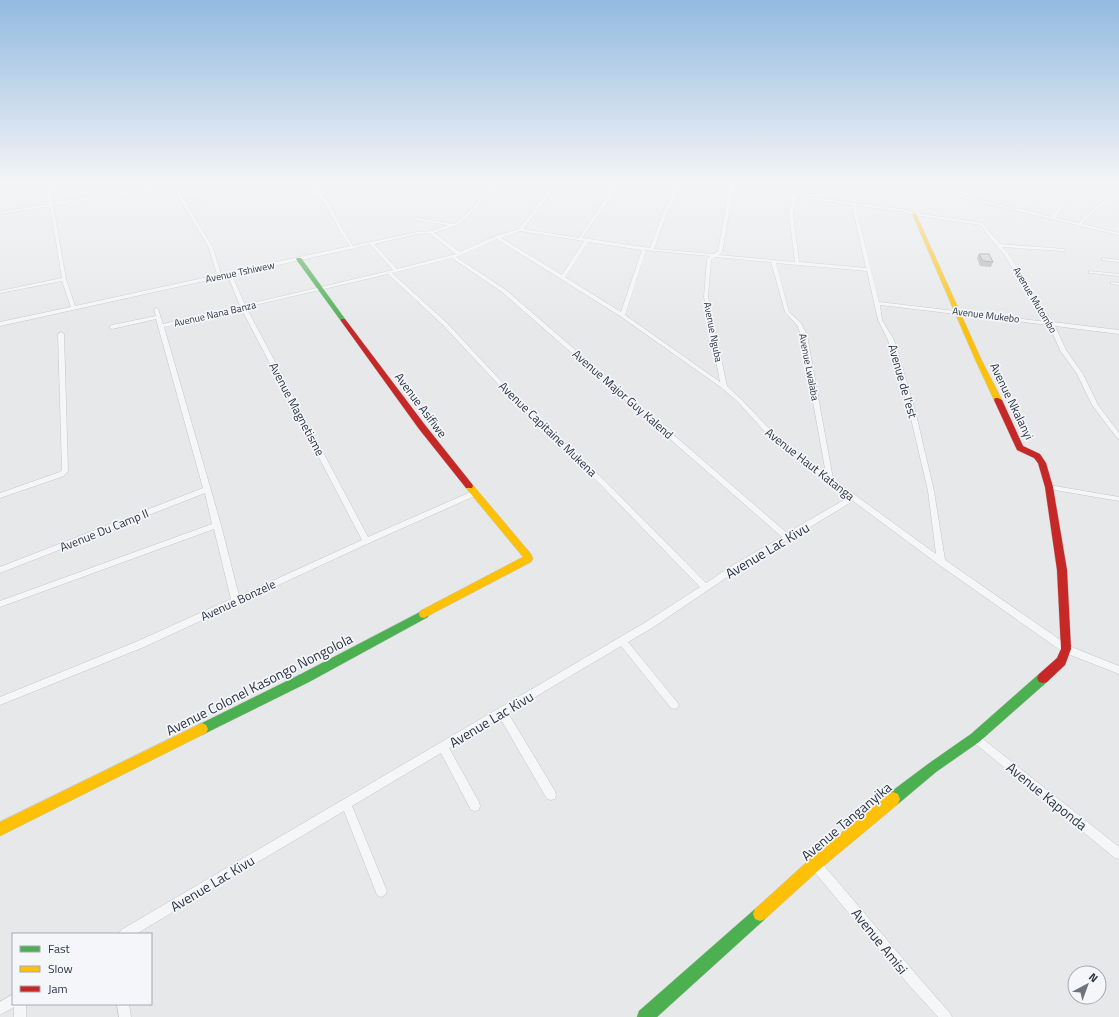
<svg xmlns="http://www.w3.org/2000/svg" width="1119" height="1017" font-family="'Titillium Web',sans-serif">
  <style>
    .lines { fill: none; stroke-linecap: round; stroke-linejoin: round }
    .street-casing { stroke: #c4c6c8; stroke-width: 1 }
    .fast-casing { stroke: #c4c6c8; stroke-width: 1 }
    .slow-casing { stroke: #c4c6c8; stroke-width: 1 }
    .jam-casing { stroke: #c4c6c8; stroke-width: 1 }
    .street { fill: #f5f6f7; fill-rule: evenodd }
    .fast { fill: #4caf50; fill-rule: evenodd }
    .slow { fill: #ffc107; fill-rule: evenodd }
    .jam { fill: #c62828; fill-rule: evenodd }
    .wall { fill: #b1b3b5 }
    .building { fill: #ced0d3; stroke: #909294 }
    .labels { text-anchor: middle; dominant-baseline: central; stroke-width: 3.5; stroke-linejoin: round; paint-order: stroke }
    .far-street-label { font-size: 10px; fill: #2b3445; stroke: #f4f6f9 }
    .street-label { font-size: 12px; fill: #2b3445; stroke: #f4f6f9 }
    .near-street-label { font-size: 14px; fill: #2b3445; stroke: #f4f6f9 }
  </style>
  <rect width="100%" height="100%" fill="#e6e8ea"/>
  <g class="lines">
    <defs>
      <g id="street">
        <path d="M46,184H50L53,203L169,184H178L175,185L185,201L230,193L229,195L186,203L213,248L221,274L350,246L339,230L326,205L310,184H314L330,205L343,230L353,246L417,232L432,231L448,225L416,220L415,219L417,218L453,224C466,218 483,195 493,184H497L468,216L458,225L434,233L460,252L496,236L519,229L554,184H558L523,229L579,238L606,198L613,184H617L610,198L582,238L650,248L663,213L670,200L673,184H677L674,200L667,213L654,249L714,254L718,251L730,185L727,184H735L787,194L907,210L915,213L982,223L1000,244L1064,249L1065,250L1063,251L1002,247L1008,253L1039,304L1053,322L1119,330V334L1055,326L1066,350L1083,374L1098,405L1119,433V439L1117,438L1092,405L1077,374L1060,350L1049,325L880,305L882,320L894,340L915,410L934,491L945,560L1069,646L1119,666V674L1063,652L938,564L853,501L792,538L791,540H787L739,569L652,628L628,642L677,702L679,705L677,708L674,709L671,708L621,646L508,713L555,791L556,795L555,799L551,800L547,799L500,718L449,748L479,802L480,806L479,810L475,811L471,810L441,753L352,806L387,891L385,895L381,897L377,895L344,811L136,934H119L121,930L646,622L700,587L599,483L510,397L443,325L388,274L246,307L368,537L473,491H477L478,493L477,495L369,543L144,647L0,705V697L138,641L231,599L214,529L0,607V601L212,524L205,493L0,573V567L203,488L156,319L112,329L109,327L112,325L156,316L154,309L156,308L158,309L163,324L240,306L228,276L220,278H218L0,326V322L71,307L62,281L0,293V291L62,278L50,206L0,214V212L49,204ZM172,186L209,248L217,275L75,306L66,279L53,205ZM734,186L792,197L789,214L795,262L719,255L722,252ZM796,197L852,205L866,268L799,262L793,214ZM855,205L906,212L914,215L981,225L989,237L1004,254L1035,305L1047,322L879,302ZM520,231L584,241L562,275L501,238ZM429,233L456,254L397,269L374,244L417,234ZM497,239L620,316L722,388L738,402L767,434L783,448L849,497L787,533L506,290L456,257ZM588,242L642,250L621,312L565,277ZM370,244L393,270L245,305L232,275L351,249H353L355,248ZM646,250L710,256L707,259L704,297L720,382L625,315ZM715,257L771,262L785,312L797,325L801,335L826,474L779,439L742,400L727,386L708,297L711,260ZM452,258L502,292L782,537L733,565L706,583L603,479L514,395L447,323L392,273ZM776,263L867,271L878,320L888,340L909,410L928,491L936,554L833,479L807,335L801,323L789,312ZM241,308L362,540L239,596L221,525L164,327Z"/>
        <polygon points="431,184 435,184 425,197 423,197"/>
        <polygon points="888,184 897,184 961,195 971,184 973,184 973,186 964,196 1016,209 1039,192 1040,194 1020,209 1052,217 1063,202 1065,203 1055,218 1079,223 1083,218 1112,194 1114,195 1113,196 1085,220 1082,224 1119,233 1119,235 950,195"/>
        <polygon points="1102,258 1119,260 1119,262 1102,260"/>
        <polygon points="1089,271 1119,274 1119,276 1091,273 1089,273"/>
        <polygon points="1111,282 1119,283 1119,285 1111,284"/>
        <polygon points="61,332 64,334 68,471 64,476 0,498 0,493 60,472 62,470 58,334"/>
        <polygon points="1047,485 1049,485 1119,497 1119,501 1049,489 1046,487"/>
        <polygon points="975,733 978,735 1119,847 1119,859 1115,858 972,741 970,738 972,735"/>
        <path d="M815,859L819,860C863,910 905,963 950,1013L952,1017H938L908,984L811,868L810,864L811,860Z"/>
        <polygon points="13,994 13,1004 26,1004 26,1017 14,1017 14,1007 0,1015 0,1002"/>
        <polygon points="117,1004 129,1004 131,1017 119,1017"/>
      </g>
      <g id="fast">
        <polygon points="297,258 301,258 345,319 345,321 341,321 296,259"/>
        <polygon points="424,610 428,611 429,614 428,617 309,682 206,733 202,735 198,733 196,729 198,725 301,674"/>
        <polygon points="1043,673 1047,674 1049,678 1047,682 979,742 936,772 898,804 893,806 888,804 886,799 888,794 928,764 971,734 1039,674"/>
        <polygon points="760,907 765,909 767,914 765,919 657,1017 637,1017 639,1011 755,909"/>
      </g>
      <g id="slow">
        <polygon points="912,213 916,214 981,359 1002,400 1001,402 998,402 994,400 975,359"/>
        <polygon points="469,483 472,484 531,554 533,559 531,562 424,618 420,617 419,614 420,611 523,557 466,488 465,486 466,484"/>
        <polygon points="202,723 206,725 208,729 206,733 0,836 0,822"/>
        <polygon points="893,792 898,794 900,799 898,804 820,869 765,919 760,921 755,919 753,914 755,909 810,859 888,794"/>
      </g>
      <g id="jam">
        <polygon points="341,319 345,319 425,425 472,484 473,486 472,488 466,488 419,429 341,321"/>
        <polygon points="995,398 998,398 1002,400 1023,446 1040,454 1046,463 1053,487 1067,570 1071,649 1065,665 1047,682 1043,683 1039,682 1037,678 1039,674 1057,658 1061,649 1057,570 1045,487 1038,463 1034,458 1017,450 994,400"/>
      </g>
    </defs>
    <use href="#street" class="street-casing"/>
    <use href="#fast" class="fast-casing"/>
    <use href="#slow" class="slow-casing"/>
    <use href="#jam" class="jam-casing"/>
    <use href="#street" class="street"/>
    <use href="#fast" class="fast"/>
    <use href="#slow" class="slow"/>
    <use href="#jam" class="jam"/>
  </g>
  <polygon class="wall" points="979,254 993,262 991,267 980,266 977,258"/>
  <polygon class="building" points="979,254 989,254 993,262 983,261"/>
  <linearGradient id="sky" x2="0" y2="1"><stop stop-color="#93bae0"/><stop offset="0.56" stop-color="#f4f5f6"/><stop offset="1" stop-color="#f4f5f6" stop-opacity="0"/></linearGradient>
  <rect width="1119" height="326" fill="url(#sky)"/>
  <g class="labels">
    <g class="far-street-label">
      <text transform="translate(240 272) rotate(-12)">Avenue Tshiwew</text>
      <text transform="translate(1035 300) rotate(59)">Avenue Mutombo</text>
      <text transform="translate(215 314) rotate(-13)">Avenue Nana Banza</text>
      <text transform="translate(986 315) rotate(7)">Avenue Mukebo</text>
      <text transform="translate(713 332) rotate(79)">Avenue Nguba</text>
      <text transform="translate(809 367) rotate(79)">Avenue Lwalaba</text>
    </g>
    <g class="street-label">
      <text transform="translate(903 381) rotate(74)">Avenue de l'est</text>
      <text transform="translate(623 394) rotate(41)">Avenue Major Guy Kalend</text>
      <text transform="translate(1012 401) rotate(64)">Avenue Nkalanyi</text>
      <text transform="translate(421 405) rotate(53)">Avenue Asifiwe</text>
      <text transform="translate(297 409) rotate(62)">Avenue Magnetisme</text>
      <text transform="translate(548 429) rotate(44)">Avenue Capitaine Mukena</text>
      <text transform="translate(810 464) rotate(38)">Avenue Haut Katanga</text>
      <text transform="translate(104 530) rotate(-22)">Avenue Du Camp II</text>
      <text transform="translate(238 600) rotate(-25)">Avenue Bonzele</text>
    </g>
    <g class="near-street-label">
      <text transform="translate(767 550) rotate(-31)">Avenue Lac Kivu</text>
      <text transform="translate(259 684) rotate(-27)">Avenue Colonel Kasongo Nongolola</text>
      <text transform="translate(491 719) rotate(-31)">Avenue Lac Kivu</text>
      <text transform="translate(1047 796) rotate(39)">Avenue Kaponda</text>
      <text transform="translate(846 821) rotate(-40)">Avenue Tanganyika</text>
      <text transform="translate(212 883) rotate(-31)">Avenue Lac Kivu</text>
      <text transform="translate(880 941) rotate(51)">Avenue Amisi</text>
    </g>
  </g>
  <rect x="12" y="933" width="140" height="72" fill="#f4f6f9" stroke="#a4a8b1"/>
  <rect x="20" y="946" width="20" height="6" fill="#4caf50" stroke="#a4a8b1"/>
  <text x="48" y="953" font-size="12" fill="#2b3445">Fast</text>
  <rect x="20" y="966" width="20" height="6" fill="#ffc107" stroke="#a4a8b1"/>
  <text x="48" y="973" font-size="12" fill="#2b3445">Slow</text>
  <rect x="20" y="986" width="20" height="6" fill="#c62828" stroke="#a4a8b1"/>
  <text x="48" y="993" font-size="12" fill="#2b3445">Jam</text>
  <g transform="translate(1087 985) rotate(41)"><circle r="19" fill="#f4f6f9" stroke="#a4a8b1"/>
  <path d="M0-3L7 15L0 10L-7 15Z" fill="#6c737f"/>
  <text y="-6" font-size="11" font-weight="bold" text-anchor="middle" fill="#2b3445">N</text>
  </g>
</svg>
